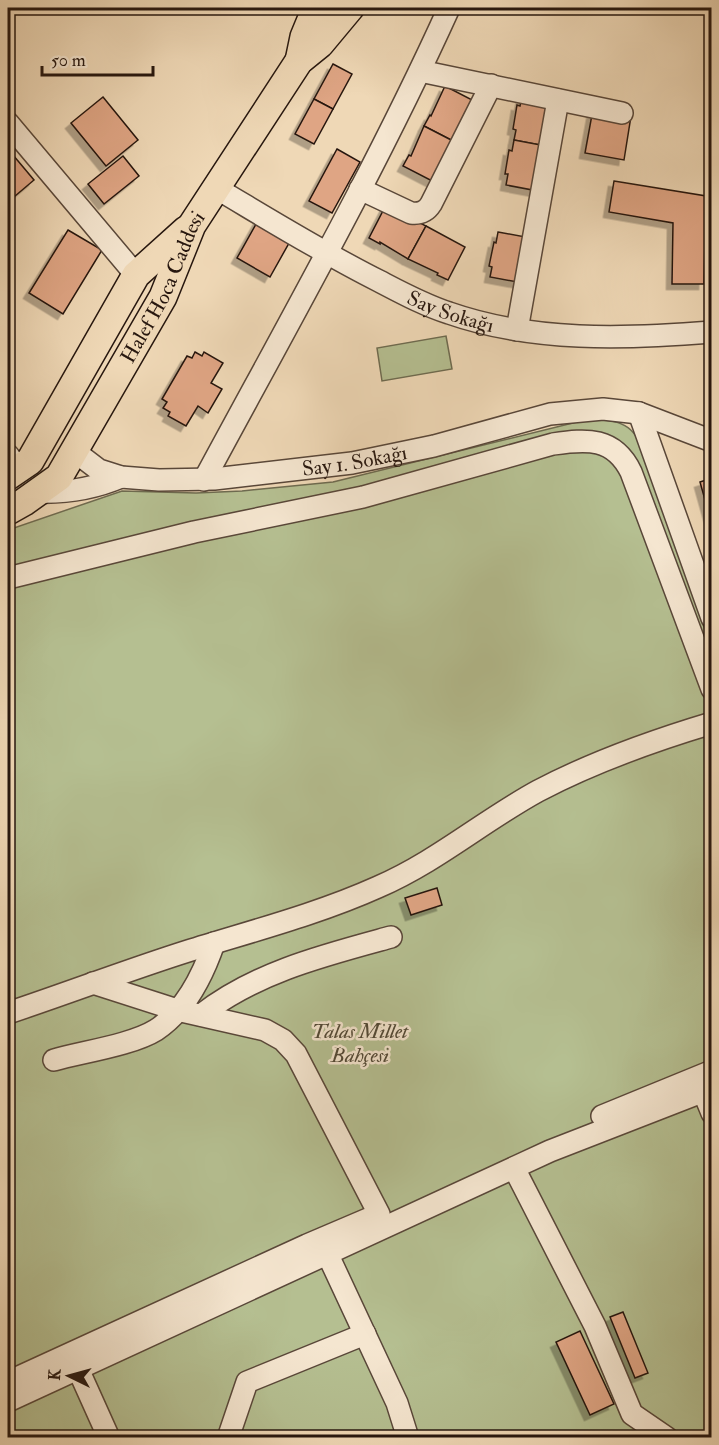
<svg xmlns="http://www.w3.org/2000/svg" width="719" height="1445" font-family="'IM FELL Double Pica',serif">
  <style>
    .green { fill: #b5bf91; stroke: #6e6b50; stroke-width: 1.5 }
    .building { fill: #dfa584; stroke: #27170f; stroke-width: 1.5; filter: url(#shadow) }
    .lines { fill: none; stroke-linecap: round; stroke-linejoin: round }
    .minor-casing { stroke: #594739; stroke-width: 24 }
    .major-casing { stroke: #27170f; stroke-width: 30 }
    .minor { stroke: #f5e6d0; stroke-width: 21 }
    .major { stroke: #efd8b6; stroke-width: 27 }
    .labels { text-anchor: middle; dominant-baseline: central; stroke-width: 5; stroke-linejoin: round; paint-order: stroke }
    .street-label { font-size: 21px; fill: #27170f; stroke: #f5e6d0 }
    .park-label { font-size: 21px; font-style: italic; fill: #524936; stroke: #f5e6d0 }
  </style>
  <defs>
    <filter id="shadow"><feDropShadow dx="-5.5" dy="5.5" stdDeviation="0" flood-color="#0004"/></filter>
  </defs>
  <rect width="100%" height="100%" fill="#efd8b6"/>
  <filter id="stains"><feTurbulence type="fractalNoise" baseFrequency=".00333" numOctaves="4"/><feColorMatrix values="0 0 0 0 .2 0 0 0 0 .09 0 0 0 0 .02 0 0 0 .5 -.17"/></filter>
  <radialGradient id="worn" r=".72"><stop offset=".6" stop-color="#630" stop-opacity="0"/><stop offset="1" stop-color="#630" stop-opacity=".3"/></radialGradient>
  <g class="green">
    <polygon points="446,336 452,369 382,381 377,348"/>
    <path d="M589,419C628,420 634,427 649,461L711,648V1437L8,1438V530L122,491L196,493L242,491L333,482Z"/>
  </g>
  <g class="building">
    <polygon points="333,64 352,74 333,109 314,99"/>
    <polygon points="445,86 478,103 457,143 424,126 430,115 431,116"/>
    <polygon points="522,96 555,102 546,146 514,140 516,130 513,129 517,105 520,106"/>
    <polygon points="103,97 138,140 106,166 71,123"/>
    <polygon points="314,99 333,109 314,144 295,134"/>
    <polygon points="593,109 631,116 624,160 585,153"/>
    <polygon points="424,126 457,143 436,183 403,166 409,155 411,156"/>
    <polygon points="514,140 546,146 538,191 506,185 508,174 505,174 509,150 512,151"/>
    <polygon points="337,149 360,162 332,213 309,201"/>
    <polygon points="13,155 34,180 8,202 8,160"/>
    <polygon points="123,156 139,176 104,204 88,184"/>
    <polygon points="614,181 706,196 704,284 672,284 673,223 609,212"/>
    <polygon points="386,205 426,226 408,259 380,242 380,244 369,238"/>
    <polygon points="260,217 293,236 270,277 237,258"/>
    <polygon points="426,226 465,247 448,280 437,275 438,273 408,259"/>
    <polygon points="68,230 102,250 63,314 29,293"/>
    <polygon points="498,232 531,238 523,283 490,277 492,267 489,266 494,242 496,243"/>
    <polygon points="195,352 202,356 204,352 223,363 211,383 222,389 208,413 198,406 186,426 168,416 170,412 163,408 167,402 162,399 187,356 192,358"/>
    <polygon points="712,478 712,525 700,482"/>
    <polygon points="437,888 442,905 411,915 405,898"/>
    <polygon points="623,1312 648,1373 635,1378 610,1317"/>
    <polygon points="580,1331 614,1404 590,1415 556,1342"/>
  </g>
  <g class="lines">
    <defs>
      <g id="minor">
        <polyline points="420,71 622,113"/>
        <polyline points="8,123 136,275"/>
        <path id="s1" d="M216,188C270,220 323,253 379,281C402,293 424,305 449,313C532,342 625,339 712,332"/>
        <path d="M360,189L411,213C420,214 426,212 431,204L491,85"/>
        <polyline points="517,330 558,100"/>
        <polyline points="639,413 712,618"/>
        <path id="s2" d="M75,449L82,457L99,470L121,477L159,480L214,479L352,463L434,446L550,414L603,409L639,413L712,441"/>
        <polyline points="8,455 19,470"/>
        <path d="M204,480C288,324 376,169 449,8"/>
        <path d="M38,492C67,493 93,489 121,477"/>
        <path d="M8,578L194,532L363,497L553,444C587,439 614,437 631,472L712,689"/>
        <polyline points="93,983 177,1010 265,1030 283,1040 296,1054 379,1214"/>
        <path d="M8,1013C68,993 128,970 188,951C252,931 318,914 378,887C436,862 483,821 538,791C593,762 652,741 712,723"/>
        <path d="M201,1015C256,972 325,955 391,937"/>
        <path d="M54,1060C82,1052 132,1045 156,1030C185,1011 203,975 214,943"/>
        <polyline points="703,1091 712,1113"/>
        <polyline points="602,1116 712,1071"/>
        <polyline points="514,1168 595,1326 632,1414 667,1438"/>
        <polyline points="327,1253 397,1403 408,1438"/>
        <polyline points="78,1369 109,1438"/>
        <polyline points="8,1382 307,1245 368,1219"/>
        <polyline points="8,1401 550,1151 712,1088"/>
        <polyline points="228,1438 247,1382 365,1334"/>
      </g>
      <g id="major">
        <polyline points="299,61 304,37 316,8"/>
        <polyline points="8,476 30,461 136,275 186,230"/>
        <path id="s3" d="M8,511L24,502L59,477L163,297L192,225L299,61L320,44L350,8"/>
      </g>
    </defs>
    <use href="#minor" class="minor-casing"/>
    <use href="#major" class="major-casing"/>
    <use href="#minor" class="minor"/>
    <use href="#major" class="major"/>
  </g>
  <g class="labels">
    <g class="street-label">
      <text stroke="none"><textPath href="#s3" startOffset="278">Halef Hoca Caddesi</textPath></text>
      <text stroke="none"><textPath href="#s1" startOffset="266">Say Sokağı</textPath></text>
      <text stroke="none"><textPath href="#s2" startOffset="290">Say 1. Sokağı</textPath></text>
    </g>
    <g class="park-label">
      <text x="360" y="1031">Talas Millet<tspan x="360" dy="24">Bahçesi</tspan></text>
    </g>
  </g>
  <rect width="719" height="1445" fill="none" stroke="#efd8b6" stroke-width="30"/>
  <rect x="9" y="9" width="701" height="1427" fill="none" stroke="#27170f" stroke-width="3"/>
  <rect x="15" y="15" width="689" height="1415" fill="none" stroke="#27170f" stroke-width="1.5"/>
  <g transform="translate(69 1376) rotate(275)" stroke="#f5e6d0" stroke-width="4.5" paint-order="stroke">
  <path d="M0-4.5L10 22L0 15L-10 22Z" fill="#27170f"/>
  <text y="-9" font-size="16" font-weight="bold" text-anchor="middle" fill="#27170f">K</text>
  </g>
  <path d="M42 66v9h111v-9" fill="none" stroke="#27170f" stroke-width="3"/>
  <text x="51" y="66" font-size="18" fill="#27170f" stroke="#f5e6d0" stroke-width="4.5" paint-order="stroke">50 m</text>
  <rect width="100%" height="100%" filter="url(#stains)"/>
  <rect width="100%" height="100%" fill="url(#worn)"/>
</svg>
